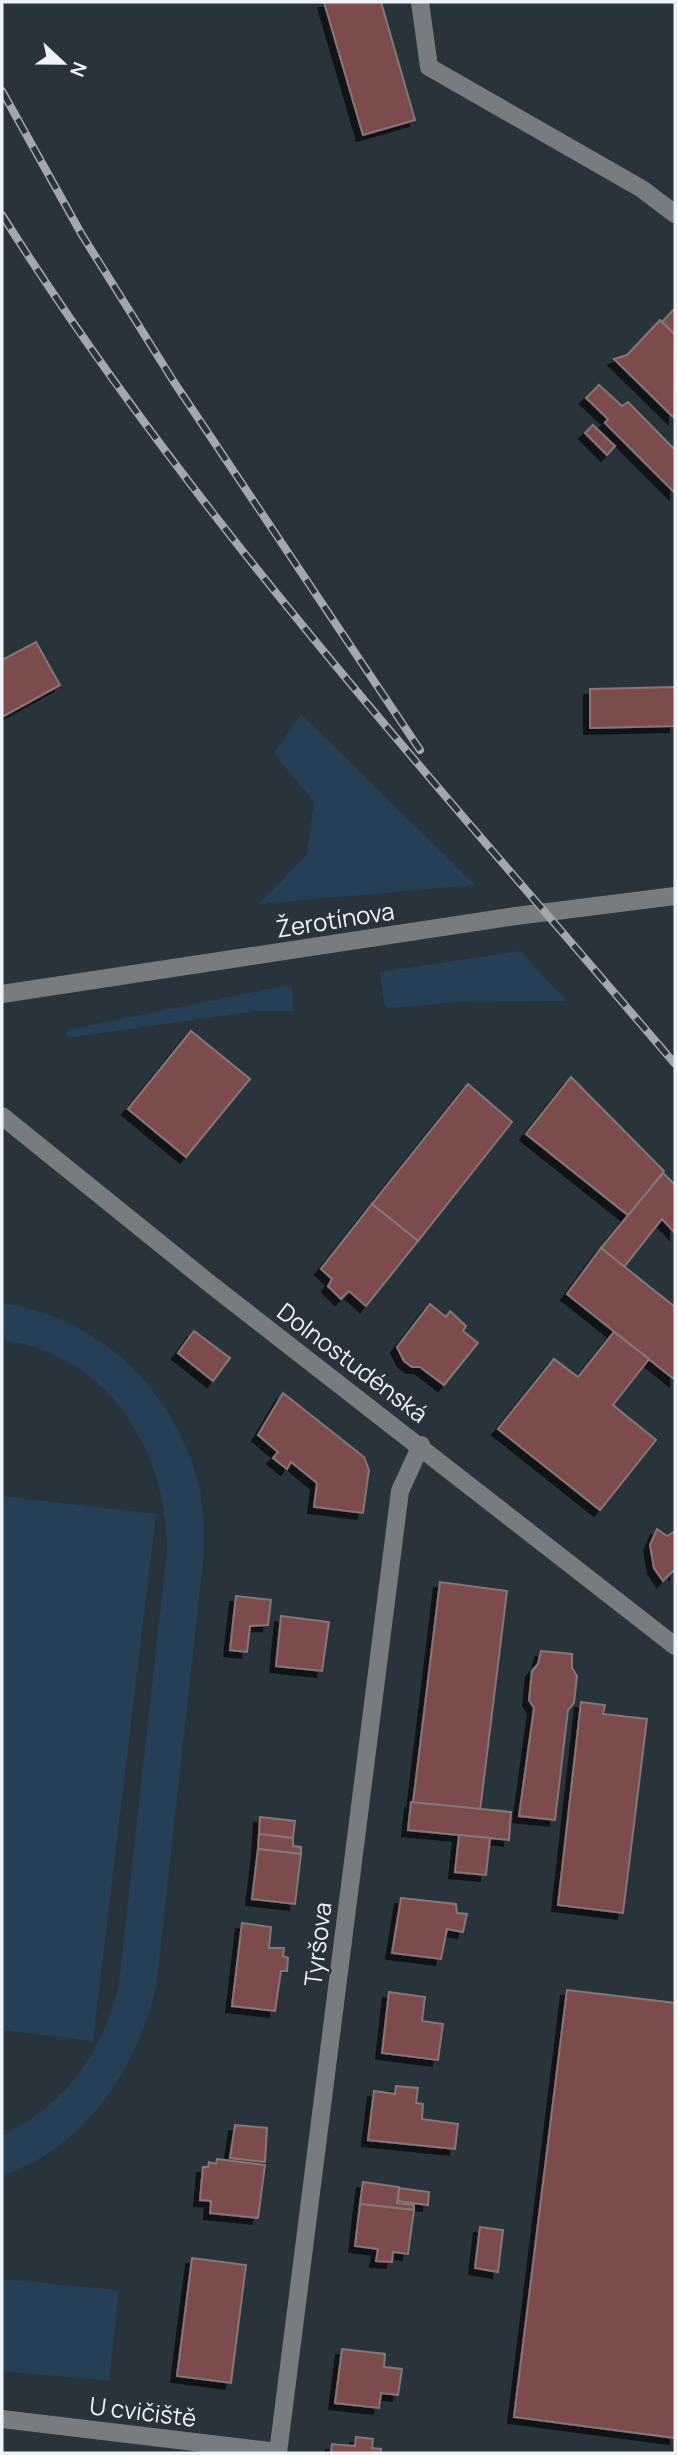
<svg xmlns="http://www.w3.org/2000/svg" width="677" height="2455" font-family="Manrope,sans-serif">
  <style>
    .green { fill: #253f56 }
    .building { fill: #7c4b4c; stroke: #877676; stroke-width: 2; filter: url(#shadow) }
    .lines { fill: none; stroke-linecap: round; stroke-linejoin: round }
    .minor { stroke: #777c81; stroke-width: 18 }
    .rail-casing { stroke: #a1a8b0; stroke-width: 8 }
    .rail { stroke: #29333c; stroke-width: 5; stroke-dasharray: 16; stroke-linecap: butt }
    .labels { text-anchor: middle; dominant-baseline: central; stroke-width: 5; stroke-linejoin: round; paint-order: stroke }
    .street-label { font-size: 24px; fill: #edf3fa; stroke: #29333c }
  </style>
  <defs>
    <filter id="shadow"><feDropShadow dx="-6" dy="6" stdDeviation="0" flood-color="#0009"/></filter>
  </defs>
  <rect width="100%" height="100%" fill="#29333c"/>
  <g class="green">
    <polygon points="301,714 475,885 259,904 307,854 314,802 274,753"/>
    <polygon points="520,951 567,1001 462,1002 388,1008 384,1003 380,972"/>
    <polygon points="283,986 292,987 293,1011 257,1011 67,1038 67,1030"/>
    <path d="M2,1303C96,1316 172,1387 197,1478C204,1502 203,1528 204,1553L156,1989C135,2071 86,2147 2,2176V2136C66,2104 103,2052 119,1983L167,1551C167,1451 109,1354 2,1340Z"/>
    <polygon points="2,1496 156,1514 93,2041 2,2030"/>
    <polygon points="2,2279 119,2290 109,2381 2,2371"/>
  </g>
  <g class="building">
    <polygon points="324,2 381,2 415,120 363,135"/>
    <polygon points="675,308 675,335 662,322"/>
    <polygon points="660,320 675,335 674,418 614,359 627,355"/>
    <polygon points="599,385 622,406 628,402 675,450 675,493 605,423 608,419 586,398"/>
    <polygon points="593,425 615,446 607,455 585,433"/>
    <polygon points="36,642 60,685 2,717 2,660"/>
    <polygon points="675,687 675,726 590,728 590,689"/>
    <polygon points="191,1031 250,1079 186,1157 128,1109"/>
    <polygon points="571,1077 664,1171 629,1216 526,1134"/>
    <polygon points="468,1084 512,1122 418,1241 372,1204"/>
    <polygon points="663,1173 675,1185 675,1233 662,1219 624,1267 601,1248"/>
    <polygon points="372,1204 418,1241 366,1306 349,1291 341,1299 328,1286 332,1279 321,1269"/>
    <polygon points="601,1248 675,1307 675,1380 567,1294"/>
    <polygon points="430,1304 446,1317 450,1311 466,1326 463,1331 478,1343 444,1385 420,1367 412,1367 404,1361 397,1347"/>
    <polygon points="194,1331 230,1358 213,1381 178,1353"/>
    <polygon points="614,1332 649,1359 613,1405 656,1440 600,1510 498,1429 554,1359 578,1377"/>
    <polygon points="283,1393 364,1457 369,1470 363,1513 314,1507 317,1483 291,1462 287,1469 273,1458 278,1452 258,1435"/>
    <polygon points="657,1529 667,1536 675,1531 675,1573 673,1571 663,1581 654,1568 650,1545"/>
    <polygon points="440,1582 507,1591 480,1811 413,1803"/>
    <polygon points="236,1596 271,1600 268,1625 250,1626 247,1652 230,1650"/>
    <polygon points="281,1616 329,1622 322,1671 276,1666"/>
    <polygon points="541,1651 572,1654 572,1668 577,1676 574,1703 568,1710 555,1820 519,1816 534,1708 529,1700 532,1671 538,1664"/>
    <polygon points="581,1702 605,1705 603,1714 647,1719 623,1913 558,1905"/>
    <polygon points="411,1802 511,1812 509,1840 408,1830"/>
    <polygon points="260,1817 295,1821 293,1838 259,1834"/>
    <polygon points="259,1834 293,1838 293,1846 301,1847 301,1854 258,1849"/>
    <polygon points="459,1835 490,1838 486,1875 455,1872"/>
    <polygon points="258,1849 301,1854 295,1904 252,1899"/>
    <polygon points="401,1898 456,1904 457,1913 467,1914 463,1932 447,1929 441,1959 392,1953"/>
    <polygon points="242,1923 271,1927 269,1948 284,1948 283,1956 288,1958 287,1971 281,1971 275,2011 232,2006"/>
    <polygon points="567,1990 675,2003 675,2438 514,2417"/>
    <polygon points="389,1992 425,1997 422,2021 443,2024 438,2060 382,2053"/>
    <polygon points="396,2086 418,2088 416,2103 423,2104 422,2119 458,2124 455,2149 368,2140 374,2091 395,2094"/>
    <polygon points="235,2125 267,2128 265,2162 230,2158"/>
    <polygon points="217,2159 265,2165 258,2218 210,2213 211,2201 200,2200 203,2167 208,2167 209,2162 216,2164"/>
    <polygon points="363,2182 399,2187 397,2203 414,2205 414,2210 360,2204"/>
    <polygon points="399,2188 429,2192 428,2205 398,2201"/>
    <polygon points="360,2204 414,2210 408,2254 393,2252 392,2262 376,2261 378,2249 355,2246"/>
    <polygon points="480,2227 503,2230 498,2272 475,2268"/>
    <polygon points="192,2258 246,2265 231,2383 177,2376"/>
    <polygon points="342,2349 385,2354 384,2367 402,2369 398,2395 381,2393 379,2408 335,2403"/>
    <polygon points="356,2437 373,2439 372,2448 381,2449 381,2453 331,2453 332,2444 355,2446"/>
  </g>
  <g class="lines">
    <g class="minor">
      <polyline points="420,2 429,67 642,189 675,214"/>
      <polyline points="2,994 516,916 675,896"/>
      <polyline points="2,1116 209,1283 675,1646"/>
      <polyline points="2,2419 278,2452"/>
      <polyline points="278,2453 400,1491 421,1445"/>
    </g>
    <defs>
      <g id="rail">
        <polyline points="2,91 82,235 174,382 420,750"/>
        <path d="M2,215C195,521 442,789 675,1064"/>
      </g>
    </defs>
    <use href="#rail" class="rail-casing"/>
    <use href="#rail" class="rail"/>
  </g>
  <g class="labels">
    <g class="street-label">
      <text transform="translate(335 919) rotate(-9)">Žerotínova</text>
      <text transform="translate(353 1362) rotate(37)">Dolnostudénská</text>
      <text transform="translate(317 1944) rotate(-83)">Tyršova</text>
      <text transform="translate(143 2411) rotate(7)">U cvičiště</text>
    </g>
  </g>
  <rect width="677" height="2455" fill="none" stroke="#edf3fa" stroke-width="7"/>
  <g transform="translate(63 63) rotate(112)" stroke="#29333c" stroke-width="5" paint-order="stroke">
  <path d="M0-5L12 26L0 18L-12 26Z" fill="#edf3fa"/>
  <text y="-10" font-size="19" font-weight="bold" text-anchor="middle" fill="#edf3fa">N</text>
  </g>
</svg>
